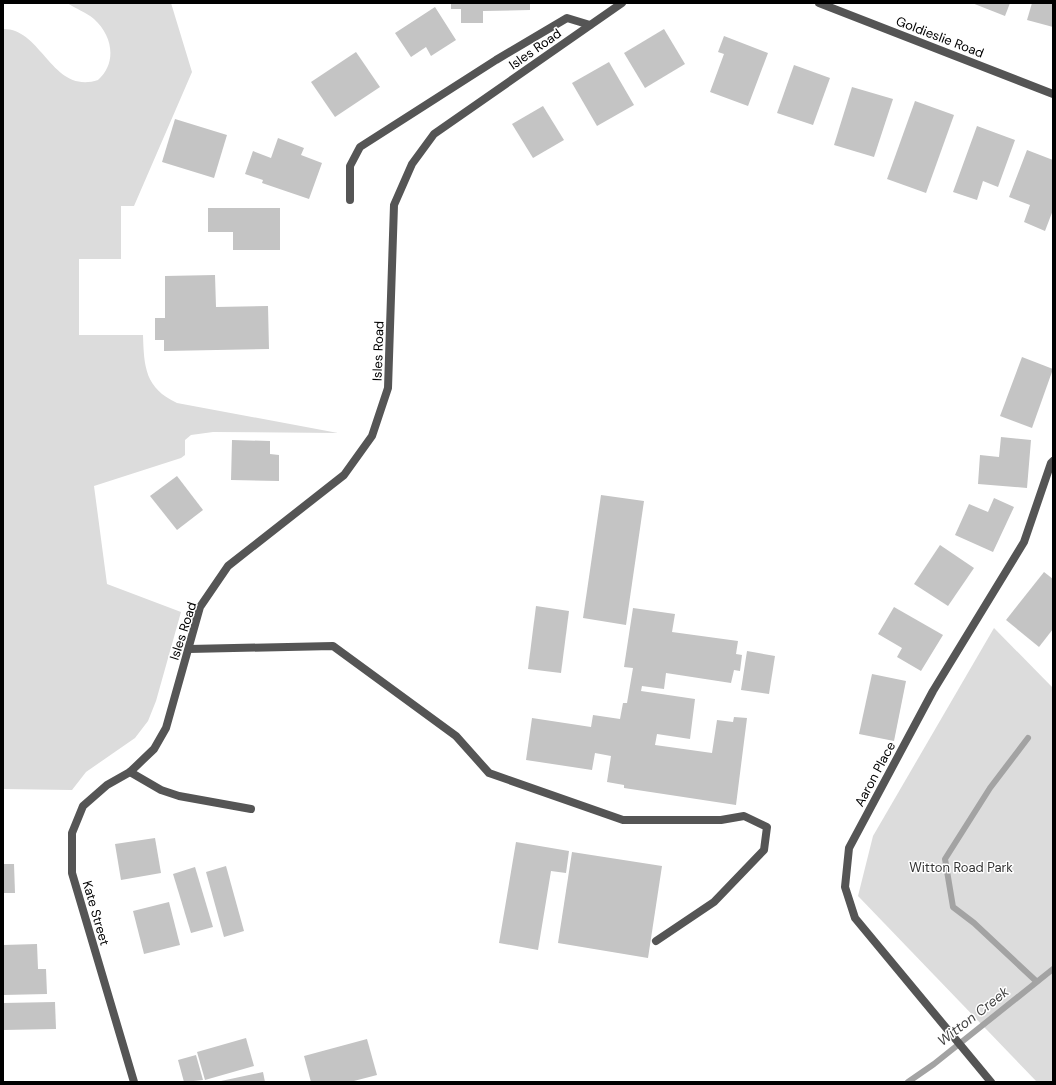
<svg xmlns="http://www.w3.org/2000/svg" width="1056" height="1085" font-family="'DM Sans',sans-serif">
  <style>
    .green { fill: #dcdcdc }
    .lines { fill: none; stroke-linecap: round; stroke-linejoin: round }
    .stream { stroke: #a3a3a3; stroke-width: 6 }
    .building { fill: #c4c4c4 }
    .lane { stroke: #555; stroke-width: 8 }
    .street { stroke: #555; stroke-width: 8 }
    .labels { text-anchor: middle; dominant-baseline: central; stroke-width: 3; stroke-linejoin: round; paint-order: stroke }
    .street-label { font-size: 13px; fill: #000; stroke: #fff }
    .park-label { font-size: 13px; fill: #333; stroke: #fff }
    .water-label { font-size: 14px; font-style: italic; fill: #444; stroke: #fff }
  </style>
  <rect width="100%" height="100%" fill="#fff"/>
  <g class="green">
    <path d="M67,3H171L192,72L134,206H121V259H79V335H143C144,367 145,388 177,403L338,433L213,432L191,435L185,440V455L181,458L94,486L107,584L181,612L156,701L148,721L135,738L86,772L72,790L3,789V29C42,28 52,95 98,80C117,63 113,36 94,19C86,12 76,9 67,3Z"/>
    <polygon points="994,628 1053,688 1053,1082 1037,1082 858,896 873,836"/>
  </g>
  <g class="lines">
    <g class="stream">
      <polyline points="1028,738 990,788 945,859 953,907 974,923 1036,981"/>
      <polyline points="908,1082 934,1064 1053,969"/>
    </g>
  </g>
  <g class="building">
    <polygon points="451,3 530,3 530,10 483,11 483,23 461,23 461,9 451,9"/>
    <polygon points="972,3 1010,3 1005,16"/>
    <polygon points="1032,3 1053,3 1053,27 1027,20"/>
    <polygon points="435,7 456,40 431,56 426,47 411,57 395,33"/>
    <polygon points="664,29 685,64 645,88 624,53"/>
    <polygon points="724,36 768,53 748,106 710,92 724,54 718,52"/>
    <polygon points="356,52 380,87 335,117 311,82"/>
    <polygon points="609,62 634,105 597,126 572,83"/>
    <polygon points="794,65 830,78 813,125 777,113"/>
    <polygon points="852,87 893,99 874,157 834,145"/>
    <polygon points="915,101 954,115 926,193 887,179"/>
    <polygon points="543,106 564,140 533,158 512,124"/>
    <polygon points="175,119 227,135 214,178 162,162"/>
    <polygon points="977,126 1015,140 998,187 983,181 977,200 953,192"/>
    <polygon points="278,138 304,148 301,155 322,163 309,199 262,183 263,180 245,174 253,151 271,158"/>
    <polygon points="1027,150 1053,160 1053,210 1045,231 1024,222 1030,205 1009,197"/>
    <polygon points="208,208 280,208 280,250 233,250 233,232 208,232"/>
    <polygon points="215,275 216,307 268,306 269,349 164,351 164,340 155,340 155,318 165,318 165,276"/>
    <polygon points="1022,357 1053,369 1032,428 1000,416"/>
    <polygon points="1001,437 1031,440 1027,488 978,484 980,455 999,457"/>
    <polygon points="232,440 270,441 270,454 279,455 279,481 231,480"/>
    <polygon points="177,476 203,510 177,530 150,496"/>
    <polygon points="601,495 644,501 626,625 583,618"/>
    <polygon points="994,498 1014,507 993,552 955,535 969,504 988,512"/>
    <polygon points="940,545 974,568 948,606 914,584"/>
    <polygon points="1044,572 1053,579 1053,629 1039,647 1006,620"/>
    <polygon points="536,606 569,611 561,673 528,669"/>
    <polygon points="894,607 943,635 921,671 897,657 902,648 878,634"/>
    <polygon points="633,608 675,614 672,632 738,641 736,654 742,655 740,671 734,670 731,683 666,673 664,689 642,686 641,691 695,699 690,739 657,734 655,745 712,753 717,720 733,722 734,717 747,718 736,805 624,788 624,785 607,782 611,756 595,753 592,770 526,760 532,718 591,727 593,715 620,719 623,703 627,703 633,668 624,667"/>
    <polygon points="747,651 775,656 769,694 741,690"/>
    <polygon points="872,674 906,681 894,741 859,734"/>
    <polygon points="155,838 161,873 121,880 115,844"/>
    <polygon points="516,842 569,851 566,873 551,871 538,950 499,943"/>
    <polygon points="572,852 662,866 648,958 558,943"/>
    <polygon points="3,864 14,864 15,893 3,893"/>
    <polygon points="226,866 244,931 224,937 206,872"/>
    <polygon points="195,867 213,927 191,933 173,874"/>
    <polygon points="169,902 180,945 144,954 133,911"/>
    <polygon points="37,944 38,969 46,969 47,994 3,995 3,945"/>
    <polygon points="55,1002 56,1029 3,1030 3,1003"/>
    <polygon points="246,1038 254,1066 205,1080 197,1052"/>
    <polygon points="367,1039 377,1075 350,1082 311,1082 304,1056"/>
    <polygon points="196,1055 203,1080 184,1082 178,1060"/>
    <polygon points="263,1072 265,1082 221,1082 221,1081"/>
  </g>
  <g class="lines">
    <g class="lane">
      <polyline points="189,649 333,646 456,736 489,773 623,820 721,820 744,816 767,827 764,850 714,902 656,941"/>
      <polyline points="991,1082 855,918 845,887 849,848 933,691 1024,542 1051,463 1053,461"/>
    </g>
    <g class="street">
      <polyline points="819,3 1053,94"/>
      <polyline points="350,200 350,166 360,147 496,60 567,18 590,25"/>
      <polyline points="130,772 161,790 179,796 251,809"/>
      <polyline points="134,1082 72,873 72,833 83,806 107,785 130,772 154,749 166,728 200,607 228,566 344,475 372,436 388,388 394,205 412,164 434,134 622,3"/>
    </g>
  </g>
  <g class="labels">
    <g class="street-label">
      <text transform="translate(940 37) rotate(21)">Goldieslie Road</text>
      <text transform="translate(535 49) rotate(-35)">Isles Road</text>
      <text transform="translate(378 351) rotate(-88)">Isles Road</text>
      <text transform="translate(183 631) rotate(-72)">Isles Road</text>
      <text transform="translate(875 774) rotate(-62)">Aaron Place</text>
      <text transform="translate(96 913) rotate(74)">Kate Street</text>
    </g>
    <g class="park-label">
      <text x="961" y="867">Witton Road Park</text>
    </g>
    <g class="water-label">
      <text transform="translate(973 1016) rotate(-38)">Witton Creek</text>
    </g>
  </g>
  <rect width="1056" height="1085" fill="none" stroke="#000000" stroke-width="8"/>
</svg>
